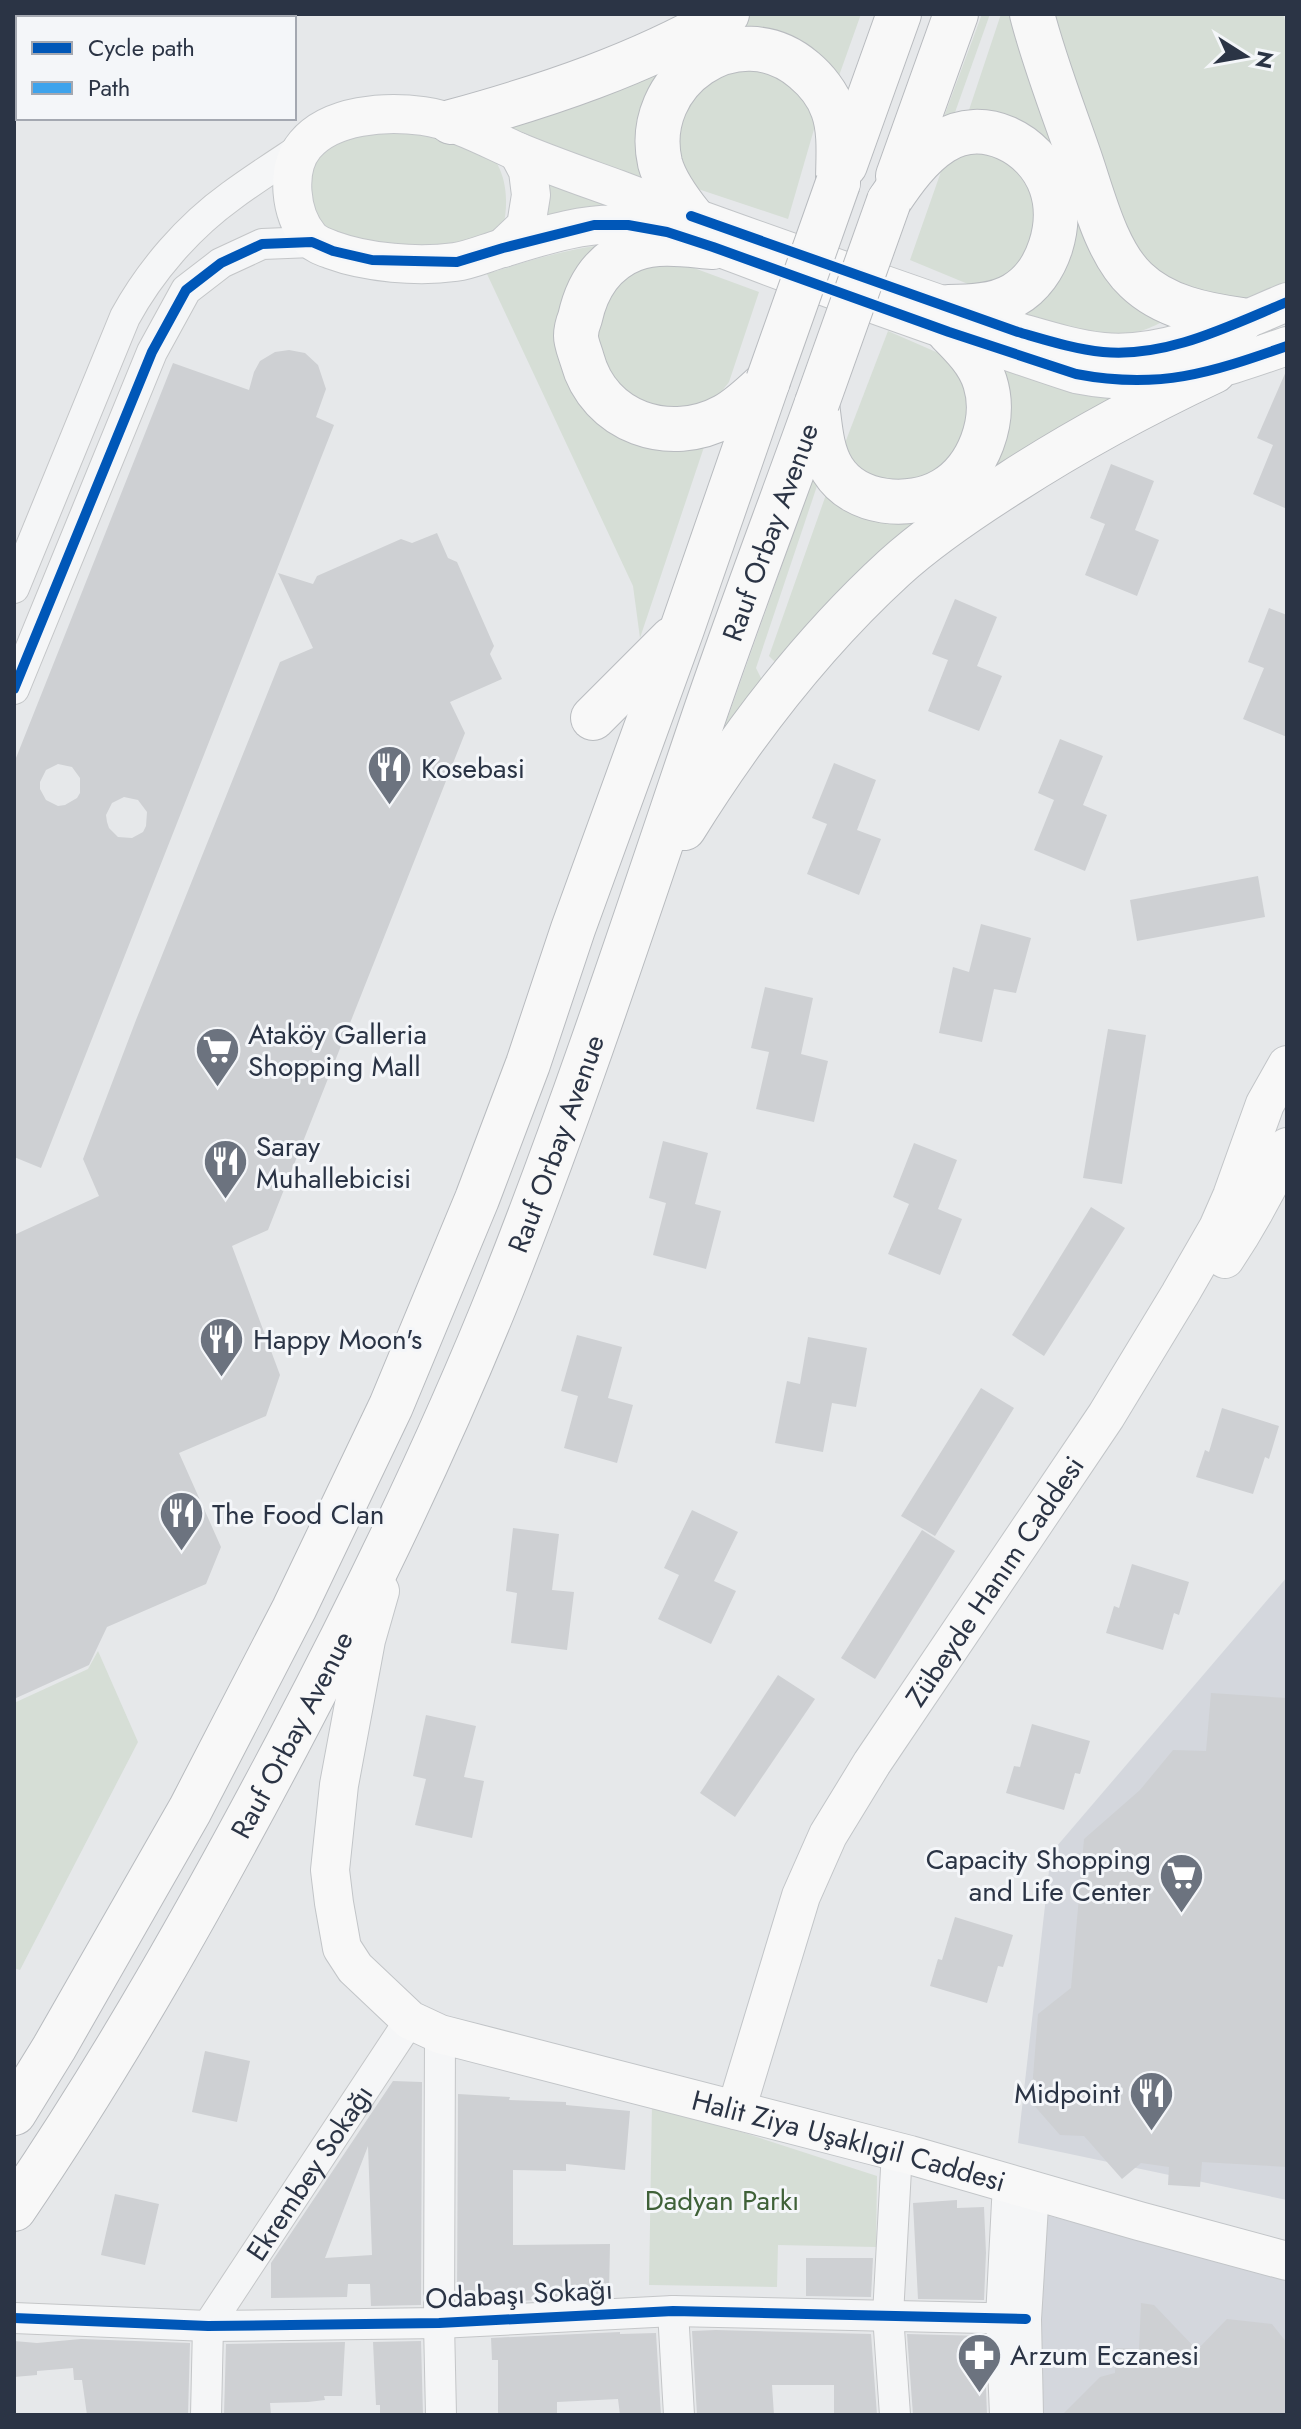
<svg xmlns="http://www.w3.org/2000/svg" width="1301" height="2429" font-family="Jost,sans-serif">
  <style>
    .built { fill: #d4d7dd }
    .green { fill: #d6ded6 }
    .building { fill: #ced0d3; fill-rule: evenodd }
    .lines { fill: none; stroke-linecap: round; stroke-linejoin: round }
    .minor-casing { stroke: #c4c6c8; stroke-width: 32 }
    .major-casing { stroke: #c2c5c8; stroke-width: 40 }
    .highway-casing { stroke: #b8bbbf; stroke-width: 46 }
    .minor { stroke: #f5f6f7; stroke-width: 30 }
    .major { stroke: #f8f8f8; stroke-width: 38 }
    .highway { stroke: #f8f8f8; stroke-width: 44 }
    .highway-bridge-casing { stroke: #b8bbbf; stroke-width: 46; stroke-linecap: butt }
    .highway-bridge { stroke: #f8f8f8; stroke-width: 44 }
    .quiet { stroke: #3ea3ec; stroke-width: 8; stroke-dasharray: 16 8; stroke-linecap: butt }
    .cycleway-casing { stroke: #f4f6f9; stroke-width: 15 }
    .cycleway { stroke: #0057b8; stroke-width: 10 }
    .labels { text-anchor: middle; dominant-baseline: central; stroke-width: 6; stroke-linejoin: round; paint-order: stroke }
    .street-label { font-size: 28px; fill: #2b3445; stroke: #f4f6f9 }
    .poi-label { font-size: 28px; fill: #2b3445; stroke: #f4f6f9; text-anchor: start }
    .park-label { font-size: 28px; fill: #3f6138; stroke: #f4f6f9 }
  </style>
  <rect width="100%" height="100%" fill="#e6e8ea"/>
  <g class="built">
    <polygon points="1287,1577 1287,2200 1018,2143 1051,1853"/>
    <polygon points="1030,2211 1287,2277 1287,2415 1041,2415"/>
  </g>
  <g class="green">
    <polygon points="747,14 861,14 835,87 693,54 659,188 487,123"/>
    <polygon points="982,14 990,14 953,118 942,122"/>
    <path d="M1001,14H1019L1171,318C1161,322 1151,328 1141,331C1093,344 1044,325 997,314L1071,226L966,119Z"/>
    <polygon points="1050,14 1283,14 1287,27 1287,282 1282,288 1251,302 1195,299 1137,258"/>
    <polygon points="714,67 783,71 817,119 788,219 698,189 673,163 683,96"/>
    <path d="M365,128C388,131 411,133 434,135C444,136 457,135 466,138C505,152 511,193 503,228L448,256L337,237L319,222L310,203L312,159L325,145Z"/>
    <polygon points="992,150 1039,189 1039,256 980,289 910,260 944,163 953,152"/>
    <polygon points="533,175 610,201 611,209 528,223"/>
    <path d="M619,243L568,362L706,441L640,638L633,586L487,274C531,260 573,247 619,243Z"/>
    <polygon points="664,257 759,292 729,382 706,411 654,415 601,373 592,314 604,287"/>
    <polygon points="888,331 959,362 978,410 951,475 888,486 851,465 845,443"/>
    <polygon points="989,356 1116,396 779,666 769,656 828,489 950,496"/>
    <polygon points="820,477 756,668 765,686 723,731 812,481"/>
    <polygon points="98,1651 138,1742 20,1970 14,1968 14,1703 88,1669"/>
    <polygon points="652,2103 877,2176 876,2247 778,2245 777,2287 649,2285"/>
  </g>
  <g class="building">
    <path d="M289,350L305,353L318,365L326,389L316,417L334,425L41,1168L14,1157V763L173,363L249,390L254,372L260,361L275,352ZM58,764L72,767L80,778V793L77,798L65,805L58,806L46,800L40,789V782L46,770ZM124,797L138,800L147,812L146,826L143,832L132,838L118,837L109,828L107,822L106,815L112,803Z"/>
    <polygon points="1287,369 1287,509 1253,494 1273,445 1257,438"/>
    <polygon points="1111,464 1154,481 1135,530 1159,540 1137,596 1085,575 1105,524 1090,518"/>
    <polygon points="437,533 448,558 457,562 494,646 490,654 502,679 450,702 465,733 268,1230 232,1246 280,1375 266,1416 179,1453 221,1547 206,1584 107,1627 89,1665 14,1699 14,1235 99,1196 83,1159 136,1020 280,662 313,648 278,573 313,584 317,576 401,539 412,543"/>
    <polygon points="955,599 997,617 977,666 1002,676 979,731 928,711 948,660 932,654"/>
    <polygon points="1269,608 1287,615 1287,737 1243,719 1264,668 1248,662"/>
    <polygon points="1060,739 1103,756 1083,805 1107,815 1085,871 1034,850 1054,800 1038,793"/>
    <polygon points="834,763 876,780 857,830 881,839 859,895 807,874 827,824 812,818"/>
    <polygon points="1258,876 1265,917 1137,941 1130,900"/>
    <polygon points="981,924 1031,938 1016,993 994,989 982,1042 939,1033 953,967 969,972"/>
    <polygon points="765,987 813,998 801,1054 828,1061 814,1122 756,1109 769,1052 751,1048"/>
    <polygon points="1108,1029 1146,1035 1122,1184 1083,1178"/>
    <polygon points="663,1141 708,1153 695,1204 721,1211 706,1269 653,1255 666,1203 649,1198"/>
    <polygon points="914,1143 957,1160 938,1209 962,1219 940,1275 888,1254 909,1204 893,1197"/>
    <polygon points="1091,1207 1125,1228 1044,1356 1012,1335"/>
    <polygon points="577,1335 622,1347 608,1398 633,1405 617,1463 564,1448 578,1396 561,1391"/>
    <polygon points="808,1337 867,1348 856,1407 832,1403 823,1452 775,1443 787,1381 800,1384"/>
    <polygon points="981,1388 1014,1408 935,1536 901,1516"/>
    <polygon points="1222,1408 1279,1426 1269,1459 1265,1457 1253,1494 1196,1477 1205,1450 1209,1452"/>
    <polygon points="692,1510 738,1532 714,1581 736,1591 711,1644 658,1619 679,1575 664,1568"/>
    <polygon points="513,1528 559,1534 552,1590 574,1592 567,1650 511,1643 517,1593 506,1591"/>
    <polygon points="922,1530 955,1551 875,1679 841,1658"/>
    <polygon points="1132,1564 1189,1582 1179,1615 1174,1613 1163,1650 1106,1633 1114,1606 1119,1608"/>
    <polygon points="778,1675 815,1699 735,1817 700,1793"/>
    <polygon points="1211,1693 1287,1698 1287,2167 1202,2162 1200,2187 1168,2185 1169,2167 1141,2163 1122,2179 1084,2136 1060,2135 1031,2102 1038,2014 1071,1988 1084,1839 1140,1790 1173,1750 1206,1751"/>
    <polygon points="426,1715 476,1726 464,1777 484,1781 472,1838 415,1825 426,1779 413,1776"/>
    <polygon points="1032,1724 1090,1741 1080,1774 1075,1773 1064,1810 1006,1793 1014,1766 1020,1767"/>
    <polygon points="955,1917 1013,1935 1003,1967 998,1966 987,2003 930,1986 938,1959 942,1960"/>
    <polygon points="205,2051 250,2061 237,2122 192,2112"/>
    <path d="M393,2081L422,2082L421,2305L371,2306L370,2284H348L347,2297L271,2298V2263ZM368,2146L372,2255L325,2258Z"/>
    <polygon points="458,2094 510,2097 509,2100 566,2102 566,2105 630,2111 625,2170 566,2164 566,2171 513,2170 513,2245 610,2244 609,2294 558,2294 558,2299 457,2304"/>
    <polygon points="115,2194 159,2204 145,2265 101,2255"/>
    <polygon points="957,2200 957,2208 984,2207 986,2253 984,2300 918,2299 913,2203"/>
    <polygon points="806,2258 873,2258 871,2297 806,2296"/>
    <polygon points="1141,2303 1154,2305 1197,2350 1227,2319 1272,2324 1287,2343 1287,2415 1062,2415 1100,2377 1115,2373 1116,2348 1139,2349"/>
    <polygon points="716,2330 871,2334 877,2415 834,2415 834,2385 772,2385 774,2415 697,2415 692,2331"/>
    <polygon points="620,2332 620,2334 656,2333 661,2415 620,2415 618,2399 557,2402 557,2415 498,2415 498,2360 492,2360 491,2338"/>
    <polygon points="907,2334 984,2336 987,2415 913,2415"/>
    <polygon points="81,2339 190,2343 188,2415 87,2415 82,2380 74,2380 73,2368 37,2371 37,2375 14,2377 14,2341 37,2343"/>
    <polygon points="421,2341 423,2415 380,2415 380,2405 376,2405 373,2342"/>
    <polygon points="345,2342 342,2396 324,2396 325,2400 308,2402 270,2403 271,2415 224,2415 226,2344"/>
  </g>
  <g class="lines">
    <defs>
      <g id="minor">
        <polyline points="206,14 212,18"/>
        <path d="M14,588L125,317C150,271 188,227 231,196C254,179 279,163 303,147"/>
        <polyline points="14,689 152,352 186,290 221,263 262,244 312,242"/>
        <polyline points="440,2034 439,2323 441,2415"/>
        <polyline points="673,2311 679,2415"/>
        <polyline points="14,2318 208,2326 439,2323 673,2311 1026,2319"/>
        <path id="s1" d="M208,2326L410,2020"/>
        <polyline points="206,2415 208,2326"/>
        <polyline points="895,2415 888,2315 897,2151"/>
        <polyline points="1005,2415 1001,2318 1008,2183"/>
        <polyline points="1028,2415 1026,2319 1034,2190"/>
      </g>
      <g id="major">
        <polyline points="503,248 526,226 531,195 528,171 518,152"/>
        <path d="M1287,302C1229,326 1167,358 1103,352C1074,349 1046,340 1018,332C885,284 750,240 617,189C584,177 549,165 516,151C485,137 457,121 423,116C386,111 331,114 305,145C285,169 290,215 310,238C315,244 324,247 332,250C367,263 418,267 455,262C471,260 488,252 503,248C542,236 584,222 625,225C680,228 741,257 793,275C887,309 981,343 1076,374C1159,390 1210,373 1287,346"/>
        <path d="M1225,1259C1249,1223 1269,1186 1287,1147"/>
        <path id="s2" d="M380,1591L366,1640L339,1785L330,1870L334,1903L342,1948L355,1968L410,2020L440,2034L910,2155L1139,2221L1287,2261"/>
        <path id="s3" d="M736,2110L801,1896L828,1835L872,1763L1106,1416L1180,1294L1218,1228L1232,1196L1265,1104L1287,1065"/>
      </g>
      <g id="highway">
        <path d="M1032,14C1044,61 1062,107 1078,153C1092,192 1105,251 1136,280C1164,307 1205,315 1242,320"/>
        <path d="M451,122C546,96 642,64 727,14"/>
        <polyline points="845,165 899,14"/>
        <polyline points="898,176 956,14"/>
        <path d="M889,201C903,180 920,156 942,142C983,116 1036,143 1051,186C1064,223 1049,275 1014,295C995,306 970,307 948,307"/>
        <path d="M691,216C679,201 665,182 660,163C641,80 737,13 804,70C816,80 828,95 833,110C841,132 838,159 838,183"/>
        <path d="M713,247C687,245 659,240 634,249C603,261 587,286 580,318C578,323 576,330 576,336C576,343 580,352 582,359C599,423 670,446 725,416C741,407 754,394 768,381"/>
        <path d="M817,404C820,426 821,451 833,470C855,505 910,510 944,490C979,469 997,420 985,382C979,362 963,346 949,332"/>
        <polyline points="593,718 672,639"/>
        <path d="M684,828C743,733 811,644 894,568C929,536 971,508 1012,482C1077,440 1144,404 1214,371"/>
        <polyline points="14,2113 54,2048 190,1810 294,1609 391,1406 477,1199 528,1064 573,929 682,629 768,381"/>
        <path id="s4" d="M14,2209C115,2061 203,1904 287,1745C366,1595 440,1443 503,1285C575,1103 636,917 699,731C736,621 778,512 817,403"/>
      </g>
    </defs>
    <use href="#minor" class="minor-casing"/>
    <use href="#major" class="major-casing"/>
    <use href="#highway" class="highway-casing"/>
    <use href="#minor" class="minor"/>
    <use href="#major" class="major"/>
    <use href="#highway" class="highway"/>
    <defs>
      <g id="highway-bridge">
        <polyline points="768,381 838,183"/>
        <polyline points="817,403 889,201"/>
      </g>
    </defs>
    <use href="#highway-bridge" class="highway-bridge-casing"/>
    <use href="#highway-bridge" class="highway-bridge"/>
    <polyline class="quiet" points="206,14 212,18"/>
    <defs>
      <g id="cycleway">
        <path d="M691,216L1018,332C1046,340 1074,349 1103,352C1167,358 1229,326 1287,302"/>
        <path d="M14,689L152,352L186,290L221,263L262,244L312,242L333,251L372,260L457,262L503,248L594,225H628L667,232L713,247L949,332L1076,374C1159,390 1210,373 1287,346"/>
        <polyline points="14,2318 208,2326 439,2323 673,2311 1026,2319"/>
      </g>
    </defs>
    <use href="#cycleway" class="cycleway-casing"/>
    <use href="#cycleway" class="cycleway"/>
  </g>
  <defs>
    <symbol id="restaurant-pin" viewBox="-11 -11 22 30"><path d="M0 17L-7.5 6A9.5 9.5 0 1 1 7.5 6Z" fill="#6c737f" stroke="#f4f6f9"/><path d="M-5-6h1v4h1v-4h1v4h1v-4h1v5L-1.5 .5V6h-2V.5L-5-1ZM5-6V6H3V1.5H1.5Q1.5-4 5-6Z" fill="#fff"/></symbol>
    <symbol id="supermarket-pin" viewBox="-11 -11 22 30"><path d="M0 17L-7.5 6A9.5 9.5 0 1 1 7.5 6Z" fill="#6c737f" stroke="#f4f6f9"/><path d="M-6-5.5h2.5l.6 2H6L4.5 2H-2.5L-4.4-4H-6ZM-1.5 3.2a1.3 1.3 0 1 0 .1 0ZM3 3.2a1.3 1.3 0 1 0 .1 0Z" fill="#fff"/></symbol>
    <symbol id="pharmacy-pin" viewBox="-11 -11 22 30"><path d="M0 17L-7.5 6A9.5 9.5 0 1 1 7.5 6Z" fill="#6c737f" stroke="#f4f6f9"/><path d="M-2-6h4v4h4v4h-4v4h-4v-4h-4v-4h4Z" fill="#fff"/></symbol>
  </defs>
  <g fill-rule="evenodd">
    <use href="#restaurant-pin" x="364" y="742" width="51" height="69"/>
    <use href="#supermarket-pin" x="192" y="1024" width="51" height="69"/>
    <use href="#restaurant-pin" x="200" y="1136" width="51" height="69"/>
    <use href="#restaurant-pin" x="196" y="1314" width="51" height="69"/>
    <use href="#restaurant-pin" x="156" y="1488" width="51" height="69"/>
    <use href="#supermarket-pin" x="1156" y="1850" width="51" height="69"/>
    <use href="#restaurant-pin" x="1126" y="2068" width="51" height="69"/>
    <use href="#pharmacy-pin" x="954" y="2330" width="51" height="69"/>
  </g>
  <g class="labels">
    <g class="street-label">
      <text stroke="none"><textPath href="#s4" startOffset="1846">Rauf Orbay Avenue</textPath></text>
      <text stroke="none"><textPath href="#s4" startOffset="1198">Rauf Orbay Avenue</textPath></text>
      <text stroke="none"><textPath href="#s3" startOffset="594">Zübeyde Hanım Caddesi</textPath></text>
      <text stroke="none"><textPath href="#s4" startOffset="550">Rauf Orbay Avenue</textPath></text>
      <text stroke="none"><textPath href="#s2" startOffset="918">Halit Ziya Uşaklıgil Caddesi</textPath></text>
      <text stroke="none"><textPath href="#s1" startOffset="184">Ekrembey Sokağı</textPath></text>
      <text transform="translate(519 2294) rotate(-3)">Odabaşı Sokağı</text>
    </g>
    <g class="poi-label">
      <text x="421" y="768">Kosebasi</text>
      <text x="248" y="1034">Ataköy Galleria<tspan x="248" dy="32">Shopping Mall</tspan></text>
      <text x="256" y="1146">Saray<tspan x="256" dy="32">Muhallebicisi</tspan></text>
      <text x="253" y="1339">Happy Moon's</text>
      <text x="212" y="1514">The Food Clan</text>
      <text x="1151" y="1859" text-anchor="end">Capacity Shopping<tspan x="1151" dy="32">and Life Center</tspan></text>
      <text x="1120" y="2093" text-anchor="end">Midpoint</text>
      <text x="1010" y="2355">Arzum Eczanesi</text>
    </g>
    <g class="park-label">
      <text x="722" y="2200">Dadyan Parkı</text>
    </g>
  </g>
  <rect width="1301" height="2429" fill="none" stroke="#2b3445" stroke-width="32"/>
  <rect x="16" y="16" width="280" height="104" fill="#f4f6f9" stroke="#a4a8b1" stroke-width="2"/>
  <rect x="32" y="42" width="40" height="12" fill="#0057b8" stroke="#a4a8b1" stroke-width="2"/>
  <text x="88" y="56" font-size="24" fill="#2b3445">Cycle path</text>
  <rect x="32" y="82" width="40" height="12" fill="#3ea3ec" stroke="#a4a8b1" stroke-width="2"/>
  <text x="88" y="96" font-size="24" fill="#2b3445">Path</text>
  <g transform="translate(1245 56) rotate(101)" stroke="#f4f6f9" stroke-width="6" paint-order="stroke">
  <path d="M0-6L14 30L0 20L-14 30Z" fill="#2b3445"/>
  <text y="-12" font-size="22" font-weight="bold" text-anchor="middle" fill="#2b3445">N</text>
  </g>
</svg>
